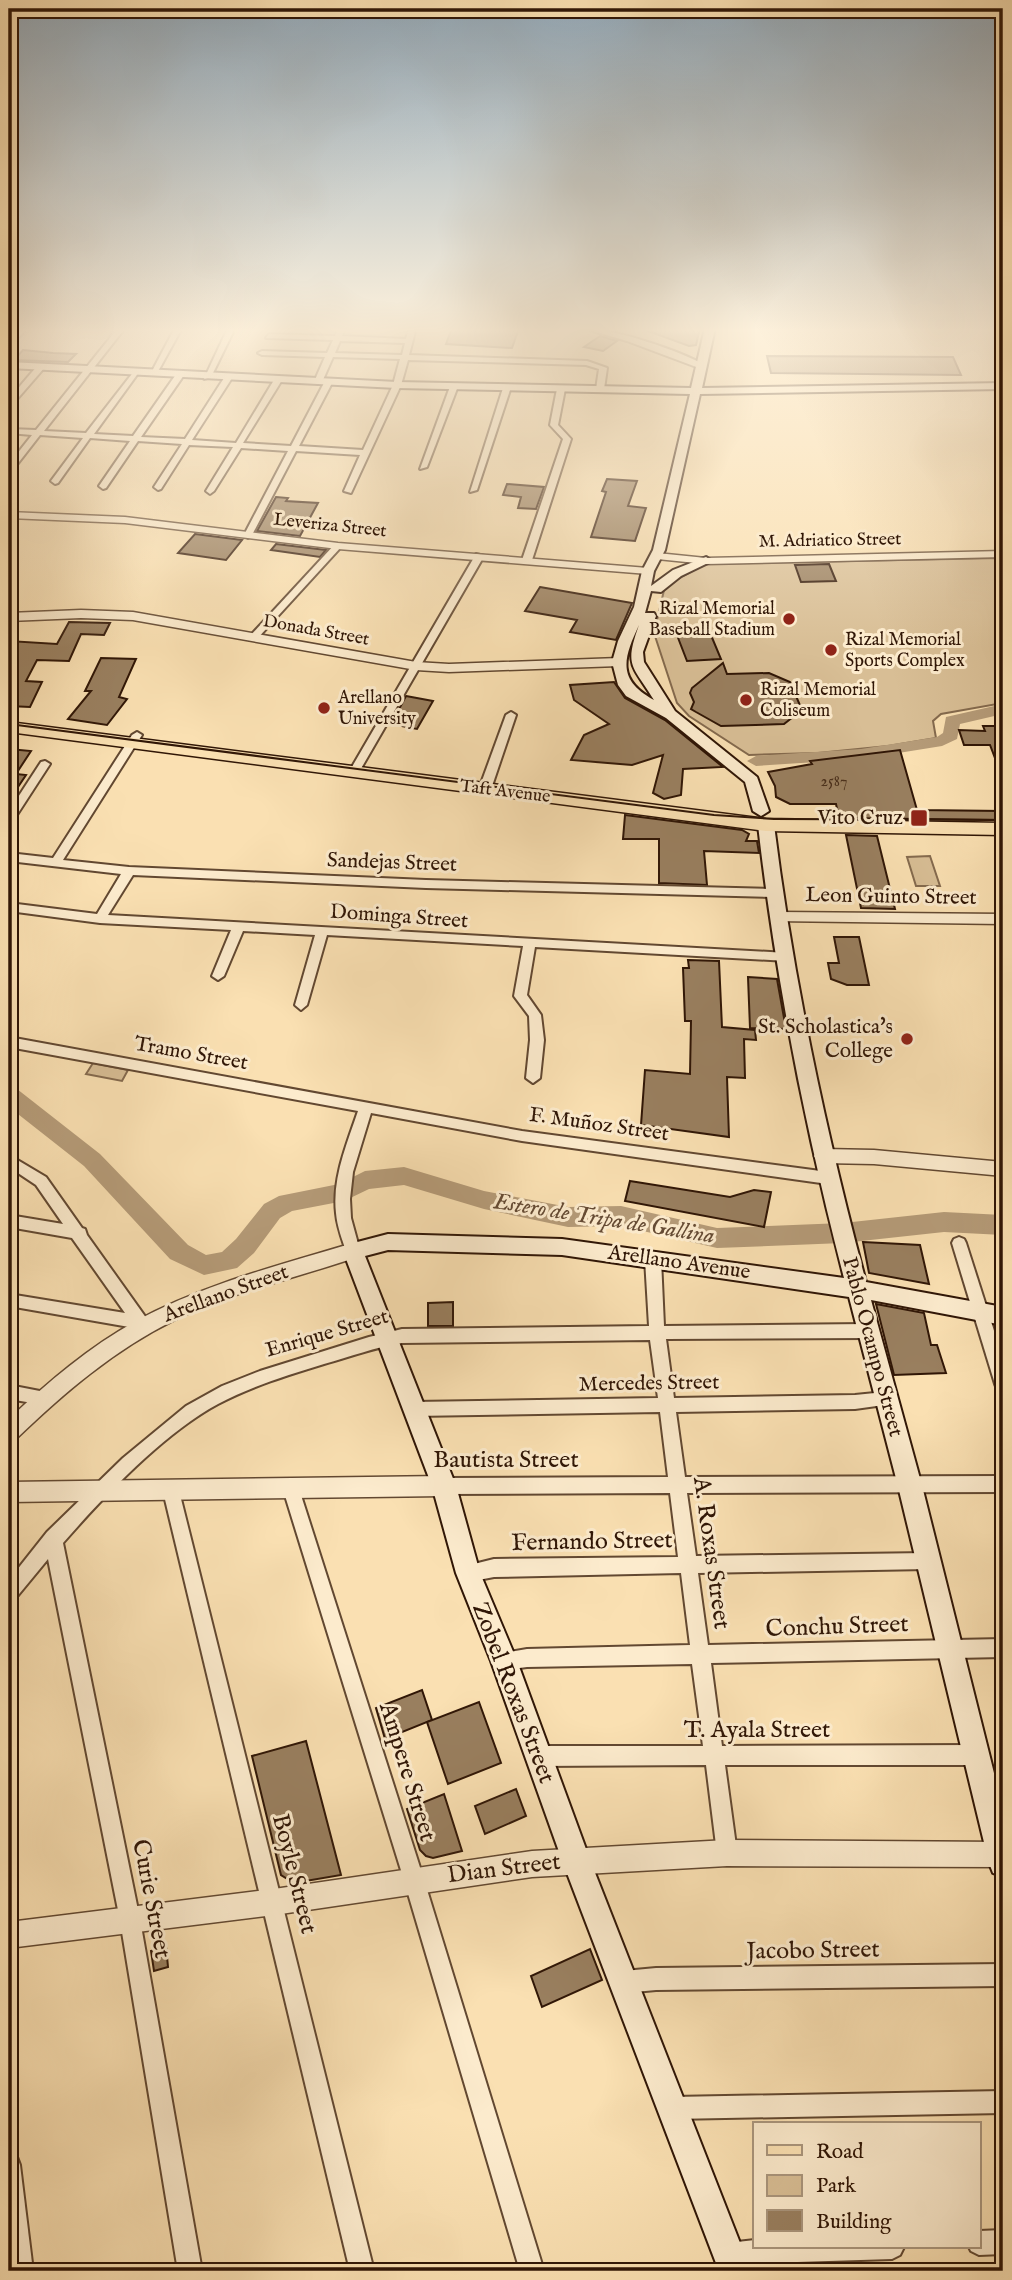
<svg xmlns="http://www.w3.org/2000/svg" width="1012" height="2280" font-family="'IM FELL English',serif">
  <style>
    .green { fill: #d8be95; stroke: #846a4e; stroke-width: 2 }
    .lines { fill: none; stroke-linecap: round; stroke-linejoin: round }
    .river { fill: #b59b78; fill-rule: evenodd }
    .building { fill: #997f5f; stroke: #301606; stroke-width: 2 }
    .minor-casing { stroke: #624831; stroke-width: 4 }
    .tertiary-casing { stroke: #624831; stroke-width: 3 }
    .secondary-casing { stroke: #301606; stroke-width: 4 }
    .primary-casing { stroke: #301606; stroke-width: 3 }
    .minor { fill: #fcebcd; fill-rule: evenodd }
    .tertiary { fill: #fcebcd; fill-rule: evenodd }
    .secondary { fill: #fcebcd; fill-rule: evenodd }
    .primary { fill: #fae0b2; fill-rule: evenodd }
    .tram { stroke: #301606; stroke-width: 2 }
    .poi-dot { fill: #8f2418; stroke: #fcebcd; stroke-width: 2.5 }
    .labels { text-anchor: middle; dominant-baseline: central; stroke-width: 6; stroke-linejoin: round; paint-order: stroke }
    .far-number-label { font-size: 16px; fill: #4a301c }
    .far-street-label { font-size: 18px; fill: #301606; stroke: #fcebcd }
    .far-poi-label { font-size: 18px; fill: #301606; stroke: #fcebcd; text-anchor: start }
    .poi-label { font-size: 21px; fill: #301606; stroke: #fcebcd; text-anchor: end }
    .street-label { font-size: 21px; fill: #301606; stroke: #fcebcd }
    .water-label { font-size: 23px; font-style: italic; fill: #654b34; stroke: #fcebcd }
    .near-street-label { font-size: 24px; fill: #301606; stroke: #fcebcd }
  </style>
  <rect width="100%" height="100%" fill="#fae0b2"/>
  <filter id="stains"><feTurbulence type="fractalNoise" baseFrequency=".00286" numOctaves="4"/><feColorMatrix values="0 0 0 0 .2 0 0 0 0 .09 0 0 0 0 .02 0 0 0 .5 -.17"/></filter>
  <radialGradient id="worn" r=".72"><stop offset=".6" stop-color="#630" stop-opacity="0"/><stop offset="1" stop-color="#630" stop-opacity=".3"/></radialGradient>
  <g class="green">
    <polygon points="1003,558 1003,703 941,714 933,721 936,738 888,746 818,753 749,755 689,716 677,703 654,633 665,586 705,564"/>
    <polygon points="930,856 940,886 916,886 907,857"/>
    <polygon points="93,1063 128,1070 122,1081 86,1074"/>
  </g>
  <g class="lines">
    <g class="river">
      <polygon points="1003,704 1003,714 960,724 957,739 942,746 861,759 756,766 747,761 756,756 861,749 937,737 943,733 946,717"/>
      <polygon points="9,1087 17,1089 100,1154 188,1245 206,1255 222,1252 236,1239 264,1204 279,1196 339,1184 365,1171 404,1167 484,1191 568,1207 621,1206 717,1228 843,1223 944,1212 1003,1215 1003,1235 944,1232 843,1243 717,1248 621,1226 568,1227 484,1209 404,1185 369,1189 344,1201 292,1211 280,1218 254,1253 237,1268 204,1275 170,1259 84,1166 9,1107"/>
    </g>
  </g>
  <g class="building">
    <polygon points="452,328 519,328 512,348 446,344"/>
    <polygon points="640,328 700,328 696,345 689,346"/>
    <polygon points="600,336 617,341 603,351 584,347"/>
    <polygon points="23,350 53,353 76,354 68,362 14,360"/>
    <polygon points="767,356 953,357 961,375 771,373"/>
    <polygon points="607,479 637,481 628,506 646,508 635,541 591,537 606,492 602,491"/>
    <polygon points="507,484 544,487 536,509 518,508 521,497 503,495"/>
    <polygon points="276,497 288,498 286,501 318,503 300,536 257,531"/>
    <polygon points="195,534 242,540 226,560 178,553"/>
    <polygon points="276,544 326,550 320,557 271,550"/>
    <polygon points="829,564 836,581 801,582 795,565"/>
    <polygon points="540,587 632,603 616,640 570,632 577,620 525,611"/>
    <polygon points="69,622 110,623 104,635 81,634 69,661 37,660 26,681 42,682 30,707 9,706 9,641 57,644"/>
    <polygon points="708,628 721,659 687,661 675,630"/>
    <polygon points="101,658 136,659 119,697 127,699 107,725 68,719 91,691 85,691"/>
    <polygon points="723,663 727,674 769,673 790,682 802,710 784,724 721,726 696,712 691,709 694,702 690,693 692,688"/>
    <polygon points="614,682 625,698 665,720 723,767 683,769 681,795 664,799 653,793 663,755 632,765 571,760 584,735 609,724 574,700 570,685"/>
    <polygon points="406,696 433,701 417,729 391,724"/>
    <polygon points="983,726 1003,726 1003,779 990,745 964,745 959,730 985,731"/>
    <polygon points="9,749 31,751 16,774 26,775 18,787 9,786"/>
    <polygon points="900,750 917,810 1003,811 1003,820 839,818 836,804 790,804 776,797 775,786 768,772 812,764 810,761"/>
    <polygon points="625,815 742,830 749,834 746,841 757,841 759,853 704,851 707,885 659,883 659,839 623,839"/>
    <polygon points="846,835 877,836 895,909 861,908"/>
    <polygon points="834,937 859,937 869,985 847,985 831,979 828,963 839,963"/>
    <polygon points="688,960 719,961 722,1027 755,1030 756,1040 744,1039 745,1078 727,1077 729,1137 641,1125 645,1070 690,1074 691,1021 685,1021 683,968 689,968"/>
    <polygon points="748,977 777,979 786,1029 750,1028"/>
    <polygon points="630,1181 730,1197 754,1190 771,1192 764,1227 625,1201"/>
    <polygon points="863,1242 920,1245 929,1284 869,1273"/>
    <polygon points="453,1302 453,1326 428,1326 428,1303"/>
    <polygon points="876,1304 924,1313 931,1345 937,1345 946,1373 894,1375"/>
    <polygon points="422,1690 432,1720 385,1739 376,1708"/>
    <polygon points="479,1702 501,1763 448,1784 427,1722"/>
    <polygon points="306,1741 341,1875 294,1883 281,1875 252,1756"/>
    <polygon points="516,1789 526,1816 485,1834 475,1806"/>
    <polygon points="444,1794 462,1851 433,1858 426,1856 420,1850 407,1809"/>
    <polygon points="166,1946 168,1967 154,1971 151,1951"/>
    <polygon points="590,1949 602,1980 542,2007 531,1976"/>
  </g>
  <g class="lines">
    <defs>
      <g id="minor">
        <polygon points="21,328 28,328 9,347 9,341"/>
        <path d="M118,328H125L44,431L86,433L135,370L139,372L94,434L133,436L177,373H180L184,375L141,437L185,439L224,378L228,376L232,378L192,440L236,443L274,380L278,378L282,380L243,443L291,446L324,383L328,381L332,383L299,446L363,450L393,385L400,359L333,357L322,382L318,384L314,382L325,357L262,355L258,353L262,351L327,353L333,340L266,338L269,334L335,336L338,328H345L342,336L406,339L409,328H416L409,355L587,361L607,368L604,389L600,391L596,389L599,369L586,365L408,360L401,385L351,493L344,491L360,455L296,451L252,535L248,538L244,535L288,451L241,448L214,491L210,494L206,491L233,447L189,445L161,489L158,490L154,487L182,444L138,441L106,488L103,489L99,486L130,441L90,438L58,483L55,484L51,481L83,438L40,435L12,471H9V464L32,435L9,433V429L36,430ZM340,341L405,343L402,355L335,353Z"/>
        <polygon points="175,328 182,328 156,375 150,375"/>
        <polygon points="228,328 235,328 211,377 204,379"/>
        <path d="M583,328C611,328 682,351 706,366L699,368L627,341Z"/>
        <polygon points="38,365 45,367 12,405 9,405 9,399"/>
        <polygon points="451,384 458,386 427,467 420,469"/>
        <polygon points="504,385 511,387 477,490 470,492"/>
        <polygon points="561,387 565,389 558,425 571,439 532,560 527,563 522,560 563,439 550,425 557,389"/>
        <polygon points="335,544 342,546 256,640 250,640 250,636"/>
        <polygon points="476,554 484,556 359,772 358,774 350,774 349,772"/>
        <polygon points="511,712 516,715 491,789 485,792 481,791 479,789 506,715"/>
        <polygon points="137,732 142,735 63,860 129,867 426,880 774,889 780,893 774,897 426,888 133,875 108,915 787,953 793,957 787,961 535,947 527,995 541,1015 544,1040 540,1078 533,1083 526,1078 530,1040 529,1016 514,996 523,946 327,935 307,1005 301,1010 295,1005 315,935 243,931 224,976 218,980 212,976 231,930 100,923 9,911 9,903 97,914 121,874 9,861 9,853 53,858 132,735"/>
        <polygon points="45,761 50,764 13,821 9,822 9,811 41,762"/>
        <path d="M9,1037L522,1131L828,1172L833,1174L835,1178L833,1182L828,1184L522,1141L371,1113L353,1172L350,1199L351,1218L360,1251L358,1255L353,1257L348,1255L346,1251C342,1239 337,1226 336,1213C332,1178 347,1144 358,1111L9,1047Z"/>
        <polygon points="9,1155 46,1177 82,1228 85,1229 87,1235 149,1322 151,1327 149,1332 143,1334 135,1328 9,1306 9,1294 125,1313 72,1238 9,1227 9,1215 63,1224 36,1185 9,1167"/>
        <polygon points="959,1237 964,1239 966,1243 1003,1359 1003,1391 997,1389 995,1384 952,1243 954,1239"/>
        <path d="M653,1253L658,1255L661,1259L664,1326L868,1324L874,1326L876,1331L874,1336L868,1338L666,1339L674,1398L855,1395L885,1392L891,1394L893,1399L891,1404L855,1409L676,1412L685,1477L1003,1476V1492L687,1493L696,1556L928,1553L934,1555L937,1561L934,1567L928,1569L698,1573L708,1645L1003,1639V1657L711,1663L722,1746L977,1745L984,1748L987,1755L984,1762L977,1765H725L737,1853L734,1860L727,1863L720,1860L717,1853L706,1765L537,1766L530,1763L527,1756L530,1749L537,1746H703L692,1664L527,1667L504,1670L497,1668L495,1661L497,1654L527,1649L690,1645L681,1573L494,1577L468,1582L462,1579L459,1573L462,1567L494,1559L678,1557L670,1493L444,1494L438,1492L436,1486L438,1480L444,1478L668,1477L660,1412L414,1416L408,1414L406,1409L408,1404L414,1402L658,1398L650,1340L402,1343C375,1347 350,1357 324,1364C288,1375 252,1386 218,1404C164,1433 104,1496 63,1543L140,1920L202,2271H178L120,1920L48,1559L15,1599L9,1602V1580L47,1532L123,1458L186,1406L222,1386L260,1371L369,1337L402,1329L649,1326L645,1259L648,1255Z"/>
        <polygon points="9,1385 50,1393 52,1398 50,1403 44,1405 9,1399"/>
        <polygon points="291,1481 297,1483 299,1489 424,1880 544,2271 520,2271 404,1880 283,1489 285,1483"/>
        <polygon points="171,1483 177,1485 179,1491 374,2271 350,2271 163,1491 165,1485"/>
        <polygon points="1003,1964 1003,1986 656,1990 624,1993 617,1989 613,1982 617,1975 624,1971 656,1968"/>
        <polygon points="1003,2091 1003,2113 673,2119 665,2116 662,2108 665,2100 673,2097"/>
        <polygon points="9,2154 17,2157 20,2165 33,2271 9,2271"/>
        <polygon points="1003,2230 1003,2254 979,2255 971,2251 969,2247 979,2247 979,2231"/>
        <polygon points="755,2240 755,2247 904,2247 900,2255 892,2259 766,2263 728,2267 720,2263 716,2255 720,2247 728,2243"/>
      </g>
      <g id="tertiary">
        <polygon points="9,512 125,517 338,543 648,568 654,571 648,574 338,549 125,523 9,518"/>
        <polygon points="1003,551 1003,557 706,564 657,559 651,556 657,553 706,558"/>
        <polygon points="81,610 133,612 416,662 449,664 619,658 625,662 619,666 449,672 416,670 133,620 81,618 9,621 9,613"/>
        <polygon points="779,912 1003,914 1003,924 774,921 771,917"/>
        <polygon points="823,1149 874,1150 1003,1162 1003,1176 874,1164 823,1163 817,1161 814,1156 817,1151"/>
        <path d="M353,1243L360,1246L362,1251L360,1256C297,1278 233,1291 173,1321C114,1350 64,1393 16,1439L9,1441V1419C48,1382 89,1347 136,1321C204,1284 280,1265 353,1243Z"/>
        <polygon points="444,1476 451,1479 455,1486 451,1493 444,1496 9,1502 9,1482"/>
        <polygon points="727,1840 1003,1842 1003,1867 727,1866 532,1877 274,1915 9,1948 9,1922 274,1889 532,1851"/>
      </g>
      <g id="secondary">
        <path d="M705,328H715L702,388L1003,383V389L700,394L665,550L654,571L651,586L673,570L706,557L712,561L681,576L661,592L651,591L645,613H654L656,616L643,652L644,662L675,711L757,777L769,811L761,816L753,811L745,782L666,718L626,696L618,685L612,662L618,641L634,607L642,571L653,550L690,394L397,388L9,368V362L397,382L691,388ZM639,625C624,667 632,664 654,700C617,680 623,659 639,625Z"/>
        <path d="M766,820L774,825C793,978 826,1133 866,1282L1003,1307V1325L871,1300L922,1486L1003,1809V1877L993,1873L989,1863L898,1486L849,1297L562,1255L388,1250L365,1256L456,1486L480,1573L517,1661L590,1860L751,2271H719L562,1860L491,1661L456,1573L432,1486L343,1251L346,1245L388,1234L562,1239L844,1278C806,1132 775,976 758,825Z"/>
      </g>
      <polygon id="primary" points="9,722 766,819 1003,823 1003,835 766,831 9,732"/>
    </defs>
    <use href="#minor" class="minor-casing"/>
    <use href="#tertiary" class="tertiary-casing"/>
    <use href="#secondary" class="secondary-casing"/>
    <use href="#primary" class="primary-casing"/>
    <use href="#minor" class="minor"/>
    <use href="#tertiary" class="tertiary"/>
    <use href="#secondary" class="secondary"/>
    <use href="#primary" class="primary"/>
    <polyline class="tram" points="9,724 714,815 774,819 1003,820"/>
  </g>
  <linearGradient id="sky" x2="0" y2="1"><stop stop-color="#93aabb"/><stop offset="0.51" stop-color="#fdf1dc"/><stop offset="1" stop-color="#fdf1dc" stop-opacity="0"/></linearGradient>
  <rect width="1012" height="648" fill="url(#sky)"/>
  <g class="poi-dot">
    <circle cx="789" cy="619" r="7"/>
    <circle cx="831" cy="650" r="7"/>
    <circle cx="746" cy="700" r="7"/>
    <circle cx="324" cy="708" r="7"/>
    <rect x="910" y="809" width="18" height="18" rx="3.5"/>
    <circle cx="907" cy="1039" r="7"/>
  </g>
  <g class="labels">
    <g class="far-number-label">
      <text x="834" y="782">2587</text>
    </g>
    <g class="far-street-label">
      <text transform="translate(330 526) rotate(6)">Leveriza Street</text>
      <text transform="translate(830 541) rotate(-1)">M. Adriatico Street</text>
      <text transform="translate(316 631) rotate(10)">Donada Street</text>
      <text transform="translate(505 792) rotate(7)">Taft Avenue</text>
    </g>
    <g class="far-poi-label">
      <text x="775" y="609" text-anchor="end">Rizal Memorial<tspan x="775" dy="21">Baseball Stadium</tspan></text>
      <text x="845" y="640">Rizal Memorial<tspan x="845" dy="21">Sports Complex</tspan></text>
      <text x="760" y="690">Rizal Memorial<tspan x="760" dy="21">Coliseum</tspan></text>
      <text x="338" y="698">Arellano<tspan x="338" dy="21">University</tspan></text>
    </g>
    <g class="poi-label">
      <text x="903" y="818">Vito Cruz</text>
      <text x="893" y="1027">St. Scholastica's<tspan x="893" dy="24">College</tspan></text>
    </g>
    <g class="street-label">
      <text transform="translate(392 863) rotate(2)">Sandejas Street</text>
      <text transform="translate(891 897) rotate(1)">Leon Guinto Street</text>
      <text transform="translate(399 917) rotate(4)">Dominga Street</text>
      <text transform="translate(191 1054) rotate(10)">Tramo Street</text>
      <text transform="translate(599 1125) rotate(8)">F. Muñoz Street</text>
      <text transform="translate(679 1263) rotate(8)">Arellano Avenue</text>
      <text transform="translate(226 1294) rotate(-20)">Arellano Street</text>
      <text transform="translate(327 1334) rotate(-16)">Enrique Street</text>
      <text transform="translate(872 1347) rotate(75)">Pablo Ocampo Street</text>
      <text transform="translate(649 1384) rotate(-1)">Mercedes Street</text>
    </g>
    <g class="water-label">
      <text transform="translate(604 1219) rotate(9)">Estero de Tripa de Gallina</text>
    </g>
    <g class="near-street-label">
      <text x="506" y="1460">Bautista Street</text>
      <text transform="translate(592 1542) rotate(-1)">Fernando Street</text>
      <text transform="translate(711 1553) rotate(82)">A. Roxas Street</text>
      <text transform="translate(837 1627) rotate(-2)">Conchu Street</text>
      <text transform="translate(513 1693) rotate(69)">Zobel Roxas Street</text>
      <text x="757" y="1730">T. Ayala Street</text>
      <text transform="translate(407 1772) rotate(73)">Ampere Street</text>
      <text transform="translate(504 1869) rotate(-7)">Dian Street</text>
      <text transform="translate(294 1874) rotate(76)">Boyle Street</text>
      <text transform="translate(151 1899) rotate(79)">Curie Street</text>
      <text transform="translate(813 1951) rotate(-1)">Jacobo Street</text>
    </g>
  </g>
  <rect width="1012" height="2280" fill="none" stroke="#fae0b2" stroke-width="35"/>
  <rect x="10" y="10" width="991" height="2259" fill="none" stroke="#301606" stroke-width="3.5"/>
  <rect x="18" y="18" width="977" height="2245" fill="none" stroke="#301606" stroke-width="2"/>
  <rect x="753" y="2122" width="228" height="126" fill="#fcebcd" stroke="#aa967d" stroke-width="2"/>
  <rect x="767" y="2145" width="35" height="10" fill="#fae0b2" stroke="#aa967d" stroke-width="2"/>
  <text x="816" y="2158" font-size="21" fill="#301606">Road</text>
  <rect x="767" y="2175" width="35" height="21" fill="#d8be95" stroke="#aa967d" stroke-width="2"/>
  <text x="816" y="2192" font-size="21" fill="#301606">Park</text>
  <rect x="767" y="2210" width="35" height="21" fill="#997f5f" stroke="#aa967d" stroke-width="2"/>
  <text x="816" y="2228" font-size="21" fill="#301606">Building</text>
  <rect width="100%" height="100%" filter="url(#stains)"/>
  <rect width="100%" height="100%" fill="url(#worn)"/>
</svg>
